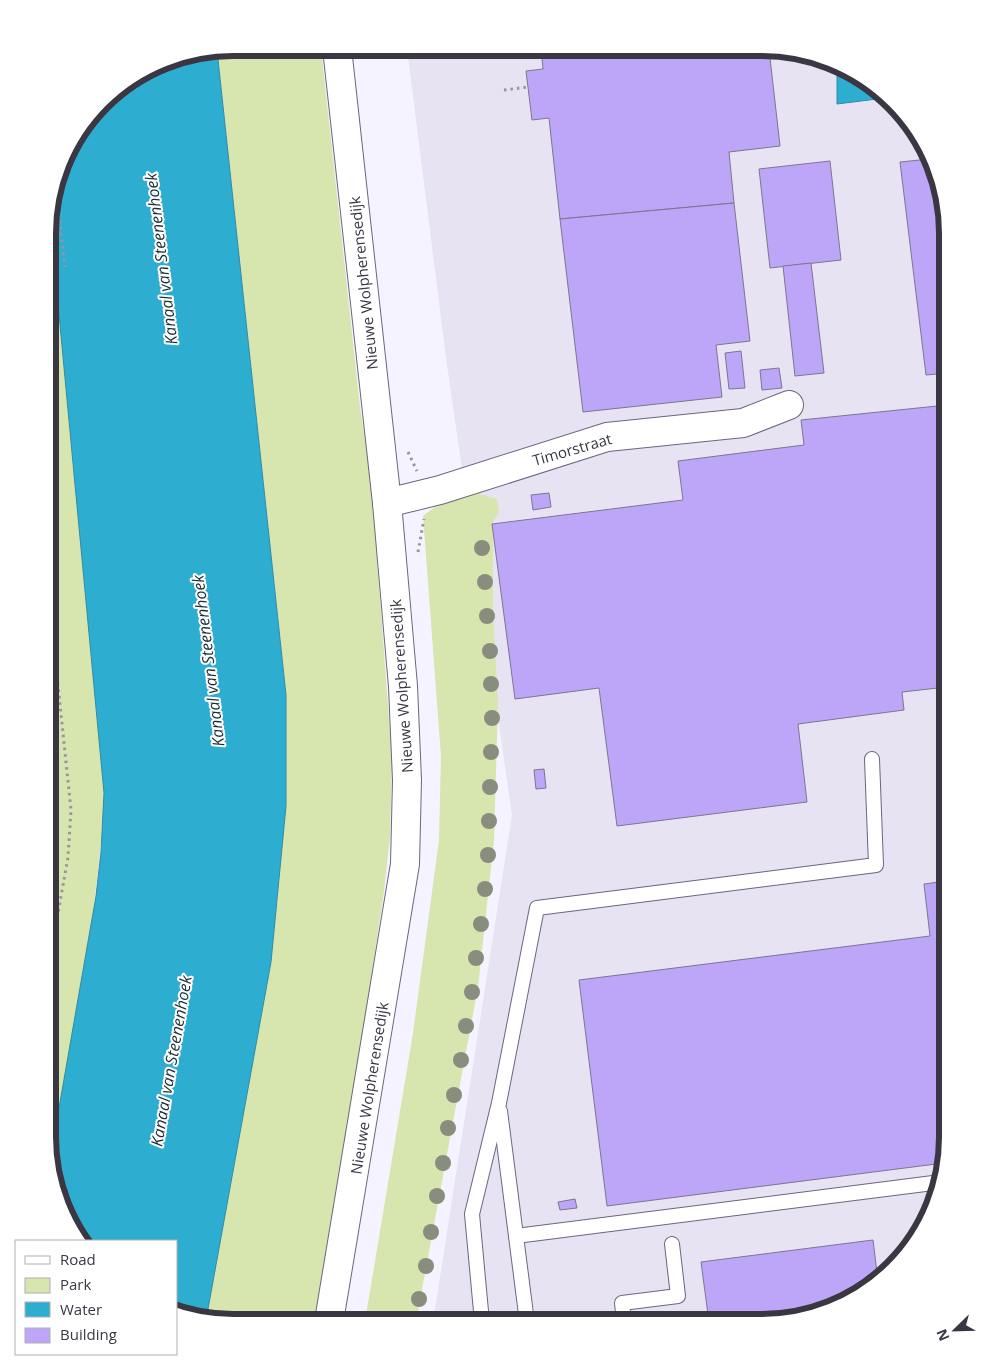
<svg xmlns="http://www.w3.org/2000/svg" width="995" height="1370" font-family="'Open Sans',sans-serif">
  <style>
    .built { fill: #e7e3f2 }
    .green { fill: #d7e5af }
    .water { fill: #2daed1; stroke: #318aa6 }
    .building { fill: #bda6f8; stroke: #7c7590 }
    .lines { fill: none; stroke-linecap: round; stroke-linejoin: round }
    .lane-casing { stroke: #6c6580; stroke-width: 16 }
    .street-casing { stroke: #6c6580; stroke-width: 30 }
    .secondary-casing { stroke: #6c6580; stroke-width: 30 }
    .path { stroke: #9795a1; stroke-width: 3; stroke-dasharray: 2.5 4; stroke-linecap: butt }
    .lane { stroke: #fff; stroke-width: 14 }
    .street { stroke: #fff; stroke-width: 28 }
    .secondary { stroke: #fff; stroke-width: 28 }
    .tree { fill: #898d7d }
    .labels { text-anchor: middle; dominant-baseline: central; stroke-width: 4; stroke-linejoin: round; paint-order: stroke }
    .street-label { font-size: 15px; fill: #3a3743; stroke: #fff }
    .water-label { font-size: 16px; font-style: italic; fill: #192d34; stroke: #fff }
    .rim { fill: none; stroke: #3a3743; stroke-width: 6 }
  </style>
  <rect width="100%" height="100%" fill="#f5f3ff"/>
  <polygon class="built" points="407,48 787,49 837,70 837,104 885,98 929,151 947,232 947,1150 938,1197 916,1240 884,1277 844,1304 763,1322 433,1322 512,815 446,358"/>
  <g class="green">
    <polygon points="233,48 321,48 360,407 371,479 392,758 390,837 384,891 364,1026 315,1321 206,1320 271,962 286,695 217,50"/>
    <path d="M49,213L104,793C99,915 72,1034 51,1154L48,1138Z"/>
    <polygon points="473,492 497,499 499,512 493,522 493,613 498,703 494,841 478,987 416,1322 365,1321 413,1033 439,840 441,756 423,516 436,506"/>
  </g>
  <g class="water">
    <polygon points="217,50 286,695 286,806 271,962 206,1320 176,1312 176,1241 85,1241 66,1219 51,1154 96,896 101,852 104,793 49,208 72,140 111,93 173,57"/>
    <polygon points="837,70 875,86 885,98 837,104"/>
  </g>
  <g class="building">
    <polygon points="541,48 769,49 780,146 729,152 734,203 560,219 549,118 532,120 526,71 543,69"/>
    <polygon points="930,159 947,232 947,373 926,375 900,162"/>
    <polygon points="830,161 841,260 770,268 759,169"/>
    <polygon points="734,203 750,341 716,345 722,397 583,412 560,219"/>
    <polygon points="811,263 824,373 795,376 783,266"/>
    <polygon points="741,351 745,388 729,389 725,353"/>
    <polygon points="779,368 782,388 762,390 760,370"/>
    <polygon points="947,405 947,687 902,692 904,710 798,724 807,802 617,826 599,688 515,699 492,524 683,500 678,461 804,445 801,420"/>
    <polygon points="549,493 551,507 533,510 531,495"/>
    <polygon points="946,688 947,688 947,705 942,696"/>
    <polygon points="544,769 546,788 536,789 534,770"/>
    <polygon points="947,881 947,1150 944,1163 607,1206 579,980 930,936 924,884"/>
    <polygon points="575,1199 577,1208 560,1210 558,1202"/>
    <polygon points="873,1240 878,1281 844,1304 763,1322 709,1322 701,1262"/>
  </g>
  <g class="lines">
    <defs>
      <g id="lane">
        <polyline points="500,1111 527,1322"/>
        <polyline points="516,1236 941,1182"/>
        <polyline points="482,1322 472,1214 499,1103 537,908 876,865 872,759"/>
        <polyline points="624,1322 622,1303 678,1296 672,1244"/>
      </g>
      <polyline id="street" points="387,503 440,490 607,437 743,423 789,405"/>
      <polyline id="secondary" points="329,1321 405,864 407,780 403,686 387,503 337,48"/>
    </defs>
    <use href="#lane" class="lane-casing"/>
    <use href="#street" class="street-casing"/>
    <use href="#secondary" class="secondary-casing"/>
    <g class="path">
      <polyline points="504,90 528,87"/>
      <polyline points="56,188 65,267"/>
      <polyline points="408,452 417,471"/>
      <polyline points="418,552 424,519"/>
      <polyline points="48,969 68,857 71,810 48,589"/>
    </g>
    <use href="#lane" class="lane"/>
    <use href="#street" class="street"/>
    <use href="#secondary" class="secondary"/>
  </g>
  <g class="tree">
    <circle cx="482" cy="548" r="8"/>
    <circle cx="485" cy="582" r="8"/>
    <circle cx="487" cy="616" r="8"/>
    <circle cx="490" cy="651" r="8"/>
    <circle cx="491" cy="684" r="8"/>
    <circle cx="492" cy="718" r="8"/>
    <circle cx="491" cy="752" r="8"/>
    <circle cx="490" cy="787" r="8"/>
    <circle cx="489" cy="821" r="8"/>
    <circle cx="488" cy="855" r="8"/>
    <circle cx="485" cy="889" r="8"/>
    <circle cx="481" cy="924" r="8"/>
    <circle cx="476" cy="958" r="8"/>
    <circle cx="472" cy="992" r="8"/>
    <circle cx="466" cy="1026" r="8"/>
    <circle cx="461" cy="1060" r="8"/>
    <circle cx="454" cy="1095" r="8"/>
    <circle cx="448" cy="1128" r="8"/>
    <circle cx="443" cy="1163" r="8"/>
    <circle cx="437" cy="1196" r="8"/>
    <circle cx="431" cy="1232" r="8"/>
    <circle cx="426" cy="1266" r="8"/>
    <circle cx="419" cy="1299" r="8"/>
  </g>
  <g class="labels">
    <g class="street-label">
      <text transform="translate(363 283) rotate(-96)">Nieuwe Wolpherensedijk</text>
      <text transform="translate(572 449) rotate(-16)">Timorstraat</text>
      <text transform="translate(401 686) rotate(-94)">Nieuwe Wolpherensedijk</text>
      <text transform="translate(369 1088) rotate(-81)">Nieuwe Wolpherensedijk</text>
    </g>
    <g class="water-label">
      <text transform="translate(161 259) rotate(-97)">Kanaal van Steenenhoek</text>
      <text transform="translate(208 661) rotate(-97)">Kanaal van Steenenhoek</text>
      <text transform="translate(171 1061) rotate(-80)">Kanaal van Steenenhoek</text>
    </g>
  </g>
  <path d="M0 0H995V1370H0ZM233 56H762A177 177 0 0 1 939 233V1137A177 177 0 0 1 762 1314H233A177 177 0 0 1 56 1137V233A177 177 0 0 1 233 56Z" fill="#fff" fill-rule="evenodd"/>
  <path class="rim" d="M233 56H762A177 177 0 0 1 939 233V1137A177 177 0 0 1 762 1314H233A177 177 0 0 1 56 1137V233A177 177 0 0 1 233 56Z"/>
  <rect x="15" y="1240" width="162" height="115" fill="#ffffff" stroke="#b0afb4"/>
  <rect x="25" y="1256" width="25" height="8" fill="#ffffff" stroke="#b0afb4"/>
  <text x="60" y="1265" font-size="15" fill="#3a3743">Road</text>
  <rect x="25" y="1278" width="25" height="15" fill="#d7e5af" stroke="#b0afb4"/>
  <text x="60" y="1290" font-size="15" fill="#3a3743">Park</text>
  <rect x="25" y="1302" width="25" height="15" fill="#2daed1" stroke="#b0afb4"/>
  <text x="60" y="1315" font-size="15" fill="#3a3743">Water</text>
  <rect x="25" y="1328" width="25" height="15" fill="#bda6f8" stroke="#b0afb4"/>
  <text x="60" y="1340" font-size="15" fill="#3a3743">Building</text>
  <g transform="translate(955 1330) rotate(247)" stroke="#ffffff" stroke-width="4" paint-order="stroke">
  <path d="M0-4L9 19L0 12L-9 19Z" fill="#3a3743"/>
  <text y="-8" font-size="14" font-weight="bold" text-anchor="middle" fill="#3a3743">N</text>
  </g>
</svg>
